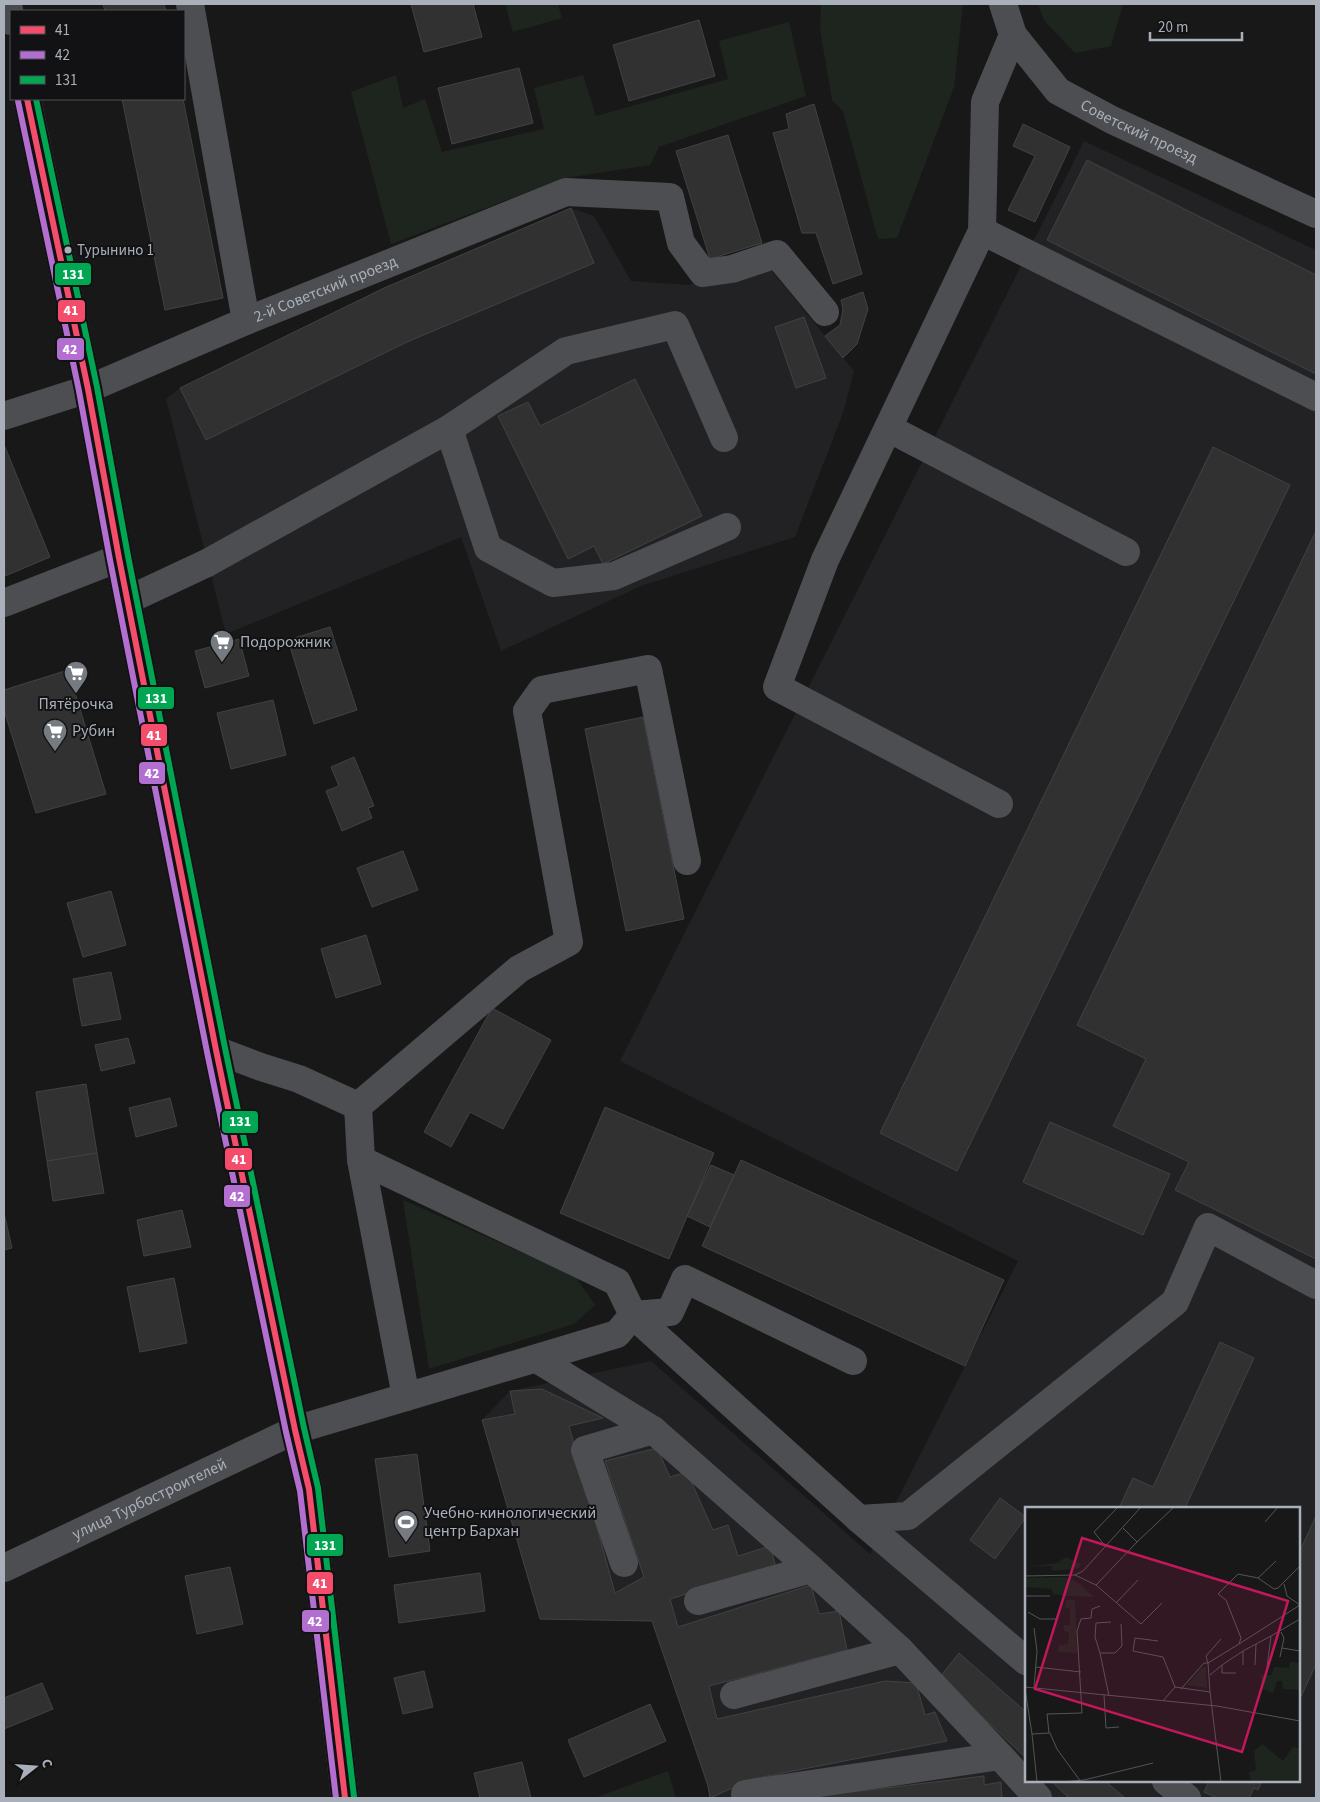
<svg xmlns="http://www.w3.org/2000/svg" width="1320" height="1802" font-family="'Source Sans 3',sans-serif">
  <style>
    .built { fill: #222224; fill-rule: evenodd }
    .green { fill: #1e251e }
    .building { fill: #313132; stroke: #404244 }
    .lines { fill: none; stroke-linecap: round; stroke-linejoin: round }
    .minor { stroke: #4c4e51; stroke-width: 28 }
    .major { stroke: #494a4d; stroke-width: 28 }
    .bus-1-casing { stroke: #121214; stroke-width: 10 }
    .bus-2-casing { stroke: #121214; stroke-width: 10 }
    .bus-3-casing { stroke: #121214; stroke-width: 10 }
    .bus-1 { stroke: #f44d6c; stroke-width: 6 }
    .bus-2 { stroke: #b36fd0; stroke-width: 6 }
    .bus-3 { stroke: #00a651; stroke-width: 6 }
    .bus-dot { fill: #a9b0b9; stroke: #121214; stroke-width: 2 }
    .labels { text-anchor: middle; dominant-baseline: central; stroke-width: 4; stroke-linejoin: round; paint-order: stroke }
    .bus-label { font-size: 15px; fill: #a9b0b9; stroke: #121214; text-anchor: start }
    .street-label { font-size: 16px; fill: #a9b0b9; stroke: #121214 }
    .poi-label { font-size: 16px; fill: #a9b0b9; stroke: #121214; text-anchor: start }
    .inset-road { fill: none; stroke: #525558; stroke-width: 1 }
    .view { fill: #c2185b; fill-opacity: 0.15; stroke: #c2185b; stroke-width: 2.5 }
    .inset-edge { fill: none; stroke: #a9b0b9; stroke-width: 2.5 }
    .line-badge { stroke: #121214; stroke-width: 2 }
    .badge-label { font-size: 14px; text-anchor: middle; font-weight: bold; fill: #fff }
  </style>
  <rect width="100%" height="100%" fill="#181818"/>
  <g class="built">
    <path d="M1084,141L1316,250V1798H712L652,1621L540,1619L482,1420L510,1391L651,1361L870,1554L1018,1261L620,1061ZM1026,1508H1299V1781H1026Z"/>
    <polygon points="571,208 594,216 631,281 688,285 747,272 771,270 854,371 843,413 795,537 641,586 501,651 461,537 226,634 166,399 180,388 384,288"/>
  </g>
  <g class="green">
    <polygon points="505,4 558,4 562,18 513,32"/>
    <polygon points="821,4 963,4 954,87 897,238 878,239 843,111 832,100 820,29"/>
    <polygon points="1038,4 1123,4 1111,46 1075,53 1044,20"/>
    <polygon points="789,22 806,96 659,147 650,165 565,178 391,244 351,92 396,75 403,108 425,99 442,152 544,129 534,88 583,75 596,116 728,79 719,41"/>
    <polygon points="403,1200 575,1276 595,1305 574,1324 429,1369"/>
    <polygon points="668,1771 676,1798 594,1798"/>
  </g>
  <g class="building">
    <polygon points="103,4 164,4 166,11 105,11"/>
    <polygon points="411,4 473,4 482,37 424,52"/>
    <polygon points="699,20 715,76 629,101 613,45"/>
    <polygon points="519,68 533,123 452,144 438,88"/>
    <polygon points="122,99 183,99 223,298 165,310"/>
    <polygon points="814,104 862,274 833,284 816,233 802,233 773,133 789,129 786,114"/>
    <polygon points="1023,124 1070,147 1035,222 1008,210 1035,156 1013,146"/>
    <polygon points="728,135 762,243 710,259 676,151"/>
    <polygon points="1087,160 1316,275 1316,374 1047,240"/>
    <polygon points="571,208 594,263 407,342 206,440 180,388 384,288"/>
    <polygon points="863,292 868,309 857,344 843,358 825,336 840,325 843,309 841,300"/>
    <polygon points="804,317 826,378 796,388 775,327"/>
    <polygon points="635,379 702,516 603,564 594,546 568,559 498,416 528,402 540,426"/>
    <polygon points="4,447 5,447 50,557 5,576"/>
    <polygon points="1213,447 1290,485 957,1171 880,1133"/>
    <polygon points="1316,531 1316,1259 1175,1190 1189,1162 1113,1126 1146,1059 1077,1025"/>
    <polygon points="330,627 357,710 314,724 288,640"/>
    <polygon points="239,639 249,676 205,688 195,651"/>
    <polygon points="68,670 106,794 36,813 4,710 4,690"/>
    <polygon points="273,700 286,755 231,769 217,713"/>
    <polygon points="643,717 684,919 626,931 585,729"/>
    <polygon points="354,757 374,806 368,808 372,818 342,831 326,791 339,786 331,767"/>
    <polygon points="403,851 418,890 372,907 357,868"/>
    <polygon points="111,891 126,945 83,957 67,903"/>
    <polygon points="366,935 381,984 336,998 321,949"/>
    <polygon points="111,972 121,1019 82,1026 73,979"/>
    <polygon points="492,1008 551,1040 503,1129 470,1112 451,1147 424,1132"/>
    <polygon points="128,1038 135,1063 101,1071 95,1045"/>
    <polygon points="86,1084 97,1153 47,1161 36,1092"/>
    <polygon points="170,1098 177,1126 136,1137 129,1108"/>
    <polygon points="605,1107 714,1153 669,1259 560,1213"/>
    <polygon points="1050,1122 1170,1174 1143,1235 1023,1182"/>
    <polygon points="97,1153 104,1193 53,1201 47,1161"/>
    <polygon points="741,1160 1004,1280 965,1366 702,1246"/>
    <polygon points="711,1165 734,1175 710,1227 687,1216"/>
    <polygon points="182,1210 191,1247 144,1256 137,1220"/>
    <polygon points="4,1213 12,1248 4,1250"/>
    <polygon points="174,1278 187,1343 140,1352 127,1287"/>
    <polygon points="1220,1342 1254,1358 1185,1508 1119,1508 1133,1478 1153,1487"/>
    <polygon points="542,1389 603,1418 569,1426 615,1593 644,1577 605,1461 657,1448 670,1477 687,1472 713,1530 728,1525 738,1556 770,1546 776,1567 670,1599 678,1627 811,1585 819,1614 839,1611 847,1650 709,1686 717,1719 885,1681 916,1683 925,1715 935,1712 947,1741 752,1779 710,1798 708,1786 652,1621 540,1619 482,1420 515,1414 510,1391"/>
    <polygon points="417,1454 430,1551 389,1557 375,1459"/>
    <polygon points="1000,1498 1026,1517 995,1559 970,1540"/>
    <polygon points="1316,1516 1316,1664 1299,1701 1299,1553"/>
    <polygon points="230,1567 243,1624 197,1634 185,1576"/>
    <polygon points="480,1573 485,1611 399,1623 394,1585"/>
    <polygon points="959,1653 1026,1712 1026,1758 940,1677"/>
    <polygon points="424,1671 433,1707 403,1714 394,1678"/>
    <polygon points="42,1683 53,1709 4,1729 4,1698"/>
    <polygon points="650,1704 666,1741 584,1777 568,1740"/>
    <polygon points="522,1762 531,1798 480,1798 474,1773"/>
    <polygon points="984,1776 984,1785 1001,1782 1002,1798 803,1798"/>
    <polygon points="1051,1781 1105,1781 1125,1798 1069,1798"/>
    <polygon points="1209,1781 1262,1781 1258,1790 1254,1788 1249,1798 1217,1798 1204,1792"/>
  </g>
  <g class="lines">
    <g class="minor">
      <polyline points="190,4 246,321"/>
      <path id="s1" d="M1003,4L1013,35L1058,91L1112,120L1316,214"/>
      <polyline points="1013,35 985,102 982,231 1316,397"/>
      <polyline points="982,231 825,560 777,687 999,804"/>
      <path id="s2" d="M4,416L88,389L246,321L566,192L670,197L681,243L703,273L732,269L777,254L825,312"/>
      <polyline points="888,428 1126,552"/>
      <polyline points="449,429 566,351 675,325 724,438"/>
      <polyline points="128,600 207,563 449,429 488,548 553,583 614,576 727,527"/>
      <polyline points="4,603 119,558"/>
      <polyline points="216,1050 261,1067 299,1079 358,1106"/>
      <polyline points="358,1106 519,969 569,942 527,711 542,690 648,669 687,861"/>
      <polyline points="361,1160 617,1282 633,1315 617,1334 406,1397"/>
      <polyline points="537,1359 653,1430 585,1450 624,1563"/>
      <polyline points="853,1361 685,1279 670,1312 633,1315 859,1519 908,1516 1175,1302 1208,1227 1316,1285"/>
      <polyline points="653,1430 811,1569 698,1601"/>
      <polyline points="859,1519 1026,1661"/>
      <path id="s3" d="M4,1568L295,1430L406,1397L361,1160L358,1106"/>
      <polyline points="734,1695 900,1650 811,1569"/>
      <polyline points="1000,1756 1038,1798"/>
      <polyline points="1166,1781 1187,1798"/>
      <polyline points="745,1794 1000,1756 900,1650"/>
    </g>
    <g class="major">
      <polyline points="8,4 11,21"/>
      <polyline points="27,99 88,389 119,558 216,1050 295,1430 309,1489 345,1798"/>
    </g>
    <defs>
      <polyline id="bus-1" points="27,99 88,389 119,558 216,1050 295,1430 309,1489 345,1798"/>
      <polyline id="bus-2" points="18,101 79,391 110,560 207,1052 286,1432 300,1491 336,1798"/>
      <polyline id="bus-3" points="36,99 97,387 128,556 225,1048 304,1428 318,1488 354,1797"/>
    </defs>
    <use href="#bus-1" class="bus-1-casing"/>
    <use href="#bus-2" class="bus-2-casing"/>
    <use href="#bus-3" class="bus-3-casing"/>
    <use href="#bus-1" class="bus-1"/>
    <use href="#bus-2" class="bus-2"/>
    <use href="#bus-3" class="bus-3"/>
  </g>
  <defs>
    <symbol id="supermarket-pin" viewBox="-11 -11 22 30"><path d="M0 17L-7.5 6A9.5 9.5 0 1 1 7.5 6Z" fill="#767b81" stroke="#121214"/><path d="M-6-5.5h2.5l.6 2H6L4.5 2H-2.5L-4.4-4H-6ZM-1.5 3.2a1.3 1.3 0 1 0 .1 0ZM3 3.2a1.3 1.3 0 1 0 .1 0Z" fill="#fff"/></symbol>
    <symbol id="stadium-pin" viewBox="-11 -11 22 30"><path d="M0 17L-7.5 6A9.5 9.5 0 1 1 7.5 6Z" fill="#767b81" stroke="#121214"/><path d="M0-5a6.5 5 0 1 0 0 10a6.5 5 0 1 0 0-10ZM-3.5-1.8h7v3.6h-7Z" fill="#fff"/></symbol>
  </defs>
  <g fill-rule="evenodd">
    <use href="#supermarket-pin" x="208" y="628" width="28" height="38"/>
    <use href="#supermarket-pin" x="62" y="659" width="28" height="38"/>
    <use href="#supermarket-pin" x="41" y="717" width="28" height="38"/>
    <use href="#stadium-pin" x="392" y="1508" width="28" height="38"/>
  </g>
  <circle class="bus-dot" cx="68" cy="250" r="4.5"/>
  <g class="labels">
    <g class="bus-label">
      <text x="77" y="250">Турынино 1</text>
    </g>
    <g class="street-label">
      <text stroke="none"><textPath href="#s1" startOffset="195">Советский проезд</textPath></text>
      <text stroke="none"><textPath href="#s2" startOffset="346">2-й Советский проезд</textPath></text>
      <text stroke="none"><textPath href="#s3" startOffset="161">улица Турбостроителей</textPath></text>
    </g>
    <g class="poi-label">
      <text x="240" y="642">Подорожник</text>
      <text x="76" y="704" text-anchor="middle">Пятёрочка</text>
      <text x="72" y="731">Рубин</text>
      <text x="424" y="1513">Учебно-кинологический<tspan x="424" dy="18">центр Бархан</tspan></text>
    </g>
  </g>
  <g transform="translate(1025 1507)">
    <rect width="275" height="275" fill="#181818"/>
    <path d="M41,50L55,57L54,61L28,64L26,59L2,60L32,56ZM40,70L54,76L69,90L42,89L28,87L27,82L0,80V71ZM41,93H50L52,146L33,145V139L43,137L44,125L39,124V118H45V102L40,101ZM265,155L275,156L274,183L258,182L257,174H252L248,186L237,182L236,168H247L249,160L264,161ZM181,160L182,181L162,178L177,161ZM237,237L258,254L268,240L275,241V275H226L224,265L231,263L229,244Z" fill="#1e251e"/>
    <path class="inset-road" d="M240,15L253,0M112,35L149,0M81,40L69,25L93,0M50,68L71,78L112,35L98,21M0,69L50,68L58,64L116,0M233,71L249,82L253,81L275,59M259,77L262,89L275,98M71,78L116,117L137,96M0,89H25M91,96L113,73M3,105L15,112H31M9,121L12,144L9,181M246,129L275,112M196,132L181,149L183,156L214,137L216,131L201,93L193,87L213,67L233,71L251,54M133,134L110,131L108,144L138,150L150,180M214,137L275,98M231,137L246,129L242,160M257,141L275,144M218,144L231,137L230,158M75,146L70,130L71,116L86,115M255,150L259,131L256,125M197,158L218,144V158M11,160L56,165M185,168L197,158V166H211M0,180L192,199L275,214M150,180L185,185L196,275M0,182L7,227L25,226L32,242L56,275M156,182L179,156H183L185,185M79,188L81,221L94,220M84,189L75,146H90L97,139L96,117M138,194L150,180M24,226L22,207L57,206L52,124L56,112L66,111L67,102L75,99M7,227L12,275M36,275L59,273L128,256"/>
    <path class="view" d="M57,31L263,94L217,245L10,182Z"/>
    <rect width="275" height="275" class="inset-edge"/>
  </g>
  <g class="line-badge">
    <rect x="54" y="262" width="38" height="24" rx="5" fill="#00a651"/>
    <rect x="57" y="299" width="29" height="24" rx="5" fill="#f44d6c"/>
    <rect x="56" y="337" width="29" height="24" rx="5" fill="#b36fd0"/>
    <rect x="137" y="686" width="38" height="24" rx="5" fill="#00a651"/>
    <rect x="140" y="723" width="28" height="24" rx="5" fill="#f44d6c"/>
    <rect x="138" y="761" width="28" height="24" rx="5" fill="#b36fd0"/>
    <rect x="221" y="1110" width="38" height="24" rx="5" fill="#00a651"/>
    <rect x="224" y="1147" width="29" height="24" rx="5" fill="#f44d6c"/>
    <rect x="223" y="1184" width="28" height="24" rx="5" fill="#b36fd0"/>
    <rect x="306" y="1533" width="38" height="24" rx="5" fill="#00a651"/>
    <rect x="306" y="1571" width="28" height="24" rx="5" fill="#f44d6c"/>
    <rect x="301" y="1609" width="29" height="24" rx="5" fill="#b36fd0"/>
  </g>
  <g class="badge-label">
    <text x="73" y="279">131</text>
    <text x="71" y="315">41</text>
    <text x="70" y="354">42</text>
    <text x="156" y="703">131</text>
    <text x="154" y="740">41</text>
    <text x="152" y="778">42</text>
    <text x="240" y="1126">131</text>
    <text x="239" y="1164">41</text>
    <text x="237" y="1201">42</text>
    <text x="325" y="1550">131</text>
    <text x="320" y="1588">41</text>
    <text x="315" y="1626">42</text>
  </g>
  <rect width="1320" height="1802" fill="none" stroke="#a9b0b9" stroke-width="10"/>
  <rect x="10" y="10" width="175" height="90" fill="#121214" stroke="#4e5156"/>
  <rect x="20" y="26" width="25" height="8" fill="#f44d6c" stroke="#4e5156"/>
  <text x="55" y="35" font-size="15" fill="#a9b0b9">41</text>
  <rect x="20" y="51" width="25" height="8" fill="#b36fd0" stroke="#4e5156"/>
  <text x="55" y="60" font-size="15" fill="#a9b0b9">42</text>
  <rect x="20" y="76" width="25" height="8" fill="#00a651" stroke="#4e5156"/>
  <text x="55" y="85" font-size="15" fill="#a9b0b9">131</text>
  <g transform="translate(35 1767) rotate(73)" stroke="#121214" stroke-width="4" paint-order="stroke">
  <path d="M0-4L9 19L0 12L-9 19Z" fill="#a9b0b9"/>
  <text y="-8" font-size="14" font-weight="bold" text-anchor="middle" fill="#a9b0b9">С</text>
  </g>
  <path d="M1150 32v8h92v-8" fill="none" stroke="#a9b0b9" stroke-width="2.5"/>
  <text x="1158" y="32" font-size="15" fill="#a9b0b9" stroke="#121214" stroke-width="4" paint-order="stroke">20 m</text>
</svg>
